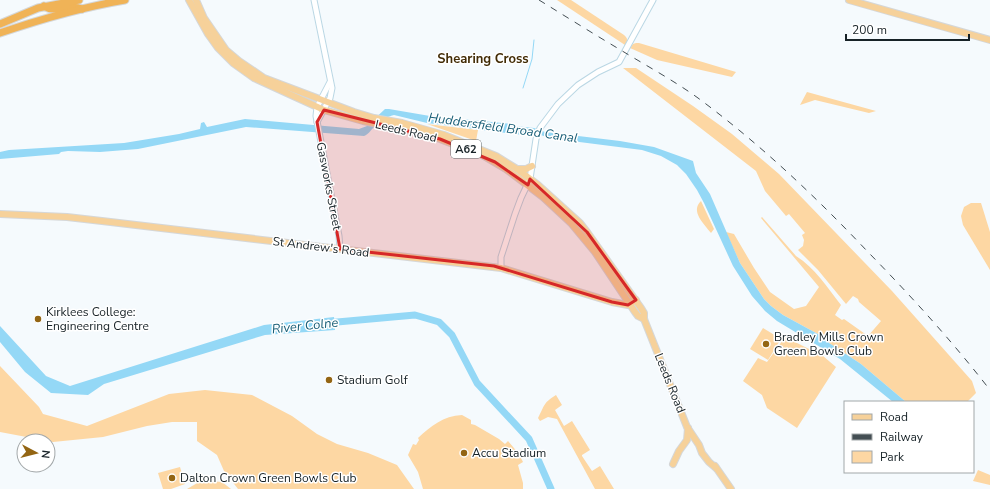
<svg xmlns="http://www.w3.org/2000/svg" width="990" height="489" font-family="'Nunito Sans',sans-serif">
  <style>
    .green { fill: #fdd7a3 }
    .water { fill: #94d8f6 }
    .lines { fill: none; stroke-linecap: round; stroke-linejoin: round }
    .stream { stroke: #94d8f6; stroke-width: 1 }
    .river { stroke: #94d8f6; stroke-width: 7 }
    .minor-casing { stroke: #bad7e4; stroke-width: 7 }
    .major-casing { stroke: #d5d7d8; stroke-width: 8 }
    .highway-casing { stroke: #d5d7d8; stroke-width: 9 }
    .minor { stroke: #fff; stroke-width: 5 }
    .major { stroke: #f6d19a; stroke-width: 6 }
    .highway { stroke: #f0b357; stroke-width: 7 }
    .rail { stroke: #444e53; stroke-width: 1; stroke-dasharray: 7 7; stroke-linecap: butt }
    .marked { fill: #d62828; fill-opacity: 0.2; stroke: #d62828; stroke-width: 3; stroke-linejoin: round }
    .poi-dot { fill: #936513; stroke: #fff; stroke-width: 1.5 }
    .labels { text-anchor: middle; dominant-baseline: central; stroke-width: 3; stroke-linejoin: round; paint-order: stroke }
    .shield { fill: #fff; stroke: #5d6468; stroke-width: 1 }
    .shield-label { font-size: 11px; font-weight: bold; fill: #172227 }
    .street-label { font-size: 12px; fill: #172227; stroke: #fff }
    .poi-label { font-size: 12px; fill: #172227; stroke: #fff; text-anchor: start }
    .neighbourhood-label { font-size: 13px; font-weight: bold; fill: #422c06; stroke: #fff }
    .water-label { font-size: 13px; font-style: italic; fill: #185e77; stroke: #fff }
  </style>
  <rect width="100%" height="100%" fill="#f5fafd"/>
  <g class="green">
    <path d="M557,0H571L624,35C628,39 628,40 625,45Z"/>
    <polygon points="636,43 639,43 736,72 732,77 657,60 630,48 633,44"/>
    <path d="M623,68H636L693,106L732,134L779,174L892,291L972,381L976,393L967,402H906L861,364L829,343L827,339L783,315L771,306L764,299L740,263L726,232L734,234L754,268L770,292L794,309L806,306L819,287L761,218L762,217L796,256C815,268 827,287 841,305L835,315L842,320L844,319L868,336L881,321L859,302L858,299L853,296L846,304L818,270L798,250L803,246L804,240L802,235L805,233L789,214L786,216L765,191L756,171Z"/>
    <polygon points="807,92 876,111 869,113 815,100 800,105"/>
    <polygon points="427,124 478,130 476,141"/>
    <path d="M701,201L714,229L711,233C704,224 690,211 701,201Z"/>
    <polygon points="971,203 981,203 990,232 990,270 963,225 961,216 964,207"/>
    <polygon points="763,328 781,339 768,360 750,349"/>
    <polygon points="785,337 823,356 836,367 797,428 767,408 762,395 743,381 758,358 767,362"/>
    <polygon points="0,366 39,407 43,414 87,426 169,394 205,390 252,395 292,416 317,434 337,444 368,453 397,465 414,489 238,489 224,471 217,455 197,441 197,422 172,422 147,426 103,437 53,442 0,432"/>
    <path d="M556,395L562,405L555,410L564,426L572,421L590,450L582,455V456L592,471L600,466L614,489H595L557,419L548,417L540,421L538,418C545,405 543,403 556,395Z"/>
    <path d="M462,415L471,420V424L475,425L499,439L505,444L508,441L519,454L523,462L518,465L523,483V489H423L418,472L408,455L413,444L416,445L419,440L418,438C431,426 443,416 462,415Z"/>
    <polygon points="180,467 185,484 171,489 163,489 158,473"/>
    <polygon points="978,470 990,475 990,485 973,481"/>
    <polygon points="209,481 222,482 231,489 187,489 199,482"/>
  </g>
  <g class="water">
    <path d="M385,109H389L430,116L512,124L514,126L534,128L545,132L620,141L654,147L693,161L696,173L710,194L740,263L764,299L771,306L783,315L827,339L829,343L861,364L906,402H893L840,359L777,321L765,311L752,296L733,266L704,203L697,190L686,174L677,165L661,156L642,150L548,138C540,133 532,135 523,135L427,123L394,115C387,116 378,123 374,127C370,131 369,134 364,136L246,127L138,149L100,152L68,151L61,152L59,154L0,159V152L9,150L124,143L179,134L200,129L201,123L204,122L207,127L245,119L359,129L367,126Z"/>
    <polygon points="334,317 335,330 265,335 104,384 88,395 51,393 25,372 0,342 0,326 46,376 70,386 264,325"/>
  </g>
  <g class="lines">
    <polyline class="stream" points="523,88 532,59 534,40"/>
    <polyline class="river" points="326,323 415,315 439,322 452,335 477,383 529,439 551,489"/>
    <defs>
      <g id="minor">
        <polyline points="314,0 332,88 330,98 317,122"/>
        <polyline points="330,82 317,107 316,116 339,236 340,249"/>
        <polyline points="501,268 501,257 515,214 521,198 530,179 536,139 540,128 558,104 578,85 598,72 619,62 653,0"/>
      </g>
      <g id="major">
        <polyline points="189,0 208,34 218,48 233,63 254,78 324,110 363,121 414,131 440,139 484,156 506,169 543,197 571,223 595,252 635,312 638,316 644,319"/>
        <polyline points="196,0 204,18 226,50 239,61 264,78 354,112 374,118 402,123 444,135 496,156 517,169 538,185 580,223 587,232 641,308 644,313 644,319 687,427 699,445 702,453 709,462 716,468"/>
        <polyline points="849,0 990,40"/>
        <polyline points="517,169 526,169 532,166"/>
        <polyline points="0,214 67,217 102,221 501,268 612,302 628,305 636,300"/>
        <polyline points="673,464 679,451 687,440 688,428"/>
        <polyline points="715,466 731,489"/>
      </g>
      <g id="highway">
        <path d="M44,6C56,14 68,3 82,9"/>
        <polyline points="0,24 38,8 79,0"/>
        <path d="M0,33C41,19 83,7 125,0"/>
      </g>
    </defs>
    <use href="#minor" class="minor-casing"/>
    <use href="#major" class="major-casing"/>
    <use href="#highway" class="highway-casing"/>
    <use href="#minor" class="minor"/>
    <use href="#major" class="major"/>
    <use href="#highway" class="highway"/>
    <path class="rail" d="M539,0C565,16 592,33 619,49C645,65 673,80 698,98C760,144 815,196 868,252C911,296 952,341 990,390"/>
  </g>
  <path class="marked" d="M324,110L440,139L495,162L528,185L530,179L587,232L636,300L628,305L612,302L494,266L340,249L317,122Z"/>
  <g class="poi-dot">
    <circle cx="38" cy="319" r="4"/>
    <circle cx="766" cy="344" r="4"/>
    <circle cx="329" cy="380" r="4"/>
    <circle cx="464" cy="453" r="4"/>
    <circle cx="172" cy="478" r="4"/>
  </g>
  <g class="labels">
    <rect class="shield" x="451" y="140" width="30" height="18" rx="3"/>
    <g class="shield-label">
      <text x="466" y="149">A62</text>
    </g>
    <g class="street-label">
      <text transform="translate(406 131) rotate(13)">Leeds Road</text>
      <text transform="translate(329 186) rotate(79)">Gasworks Street</text>
      <text transform="translate(321 247) rotate(7)">St Andrew's Road</text>
      <text transform="translate(670 383) rotate(68)">Leeds Road</text>
    </g>
    <g class="poi-label">
      <text x="46" y="312">Kirklees College:<tspan x="46" dy="14">Engineering Centre</tspan></text>
      <text x="774" y="337">Bradley Mills Crown<tspan x="774" dy="14">Green Bowls Club</tspan></text>
      <text x="337" y="380">Stadium Golf</text>
      <text x="472" y="453">Accu Stadium</text>
      <text x="180" y="478">Dalton Crown Green Bowls Club</text>
    </g>
    <g class="neighbourhood-label">
      <text x="483" y="59">Shearing Cross</text>
    </g>
    <g class="water-label">
      <text transform="translate(503 128) rotate(8)">Huddersfield Broad Canal</text>
      <text transform="translate(305 326) rotate(-6)">River Colne</text>
    </g>
  </g>
  <rect x="844" y="401" width="130" height="72" fill="#ffffff" stroke="#a2a7a9"/>
  <rect x="852" y="414" width="20" height="6" fill="#f6d19a" stroke="#a2a7a9"/>
  <text x="880" y="421" font-size="12" fill="#172227">Road</text>
  <rect x="852" y="434" width="20" height="6" fill="#444e53" stroke="#a2a7a9"/>
  <text x="880" y="441" font-size="12" fill="#172227">Railway</text>
  <rect x="852" y="451" width="20" height="12" fill="#fdd7a3" stroke="#a2a7a9"/>
  <text x="880" y="461" font-size="12" fill="#172227">Park</text>
  <g transform="translate(36 453) rotate(97)"><circle r="19" fill="#ffffff" stroke="#a2a7a9"/>
  <path d="M0-3L7 15L0 10L-7 15Z" fill="#936513"/>
  <text y="-6" font-size="11" font-weight="bold" text-anchor="middle" fill="#172227">N</text>
  </g>
  <path d="M846 34v6h123v-6" fill="none" stroke="#172227" stroke-width="2"/>
  <text x="852" y="34" font-size="12" fill="#172227" stroke="#ffffff" stroke-width="3" paint-order="stroke">200 m</text>
</svg>
